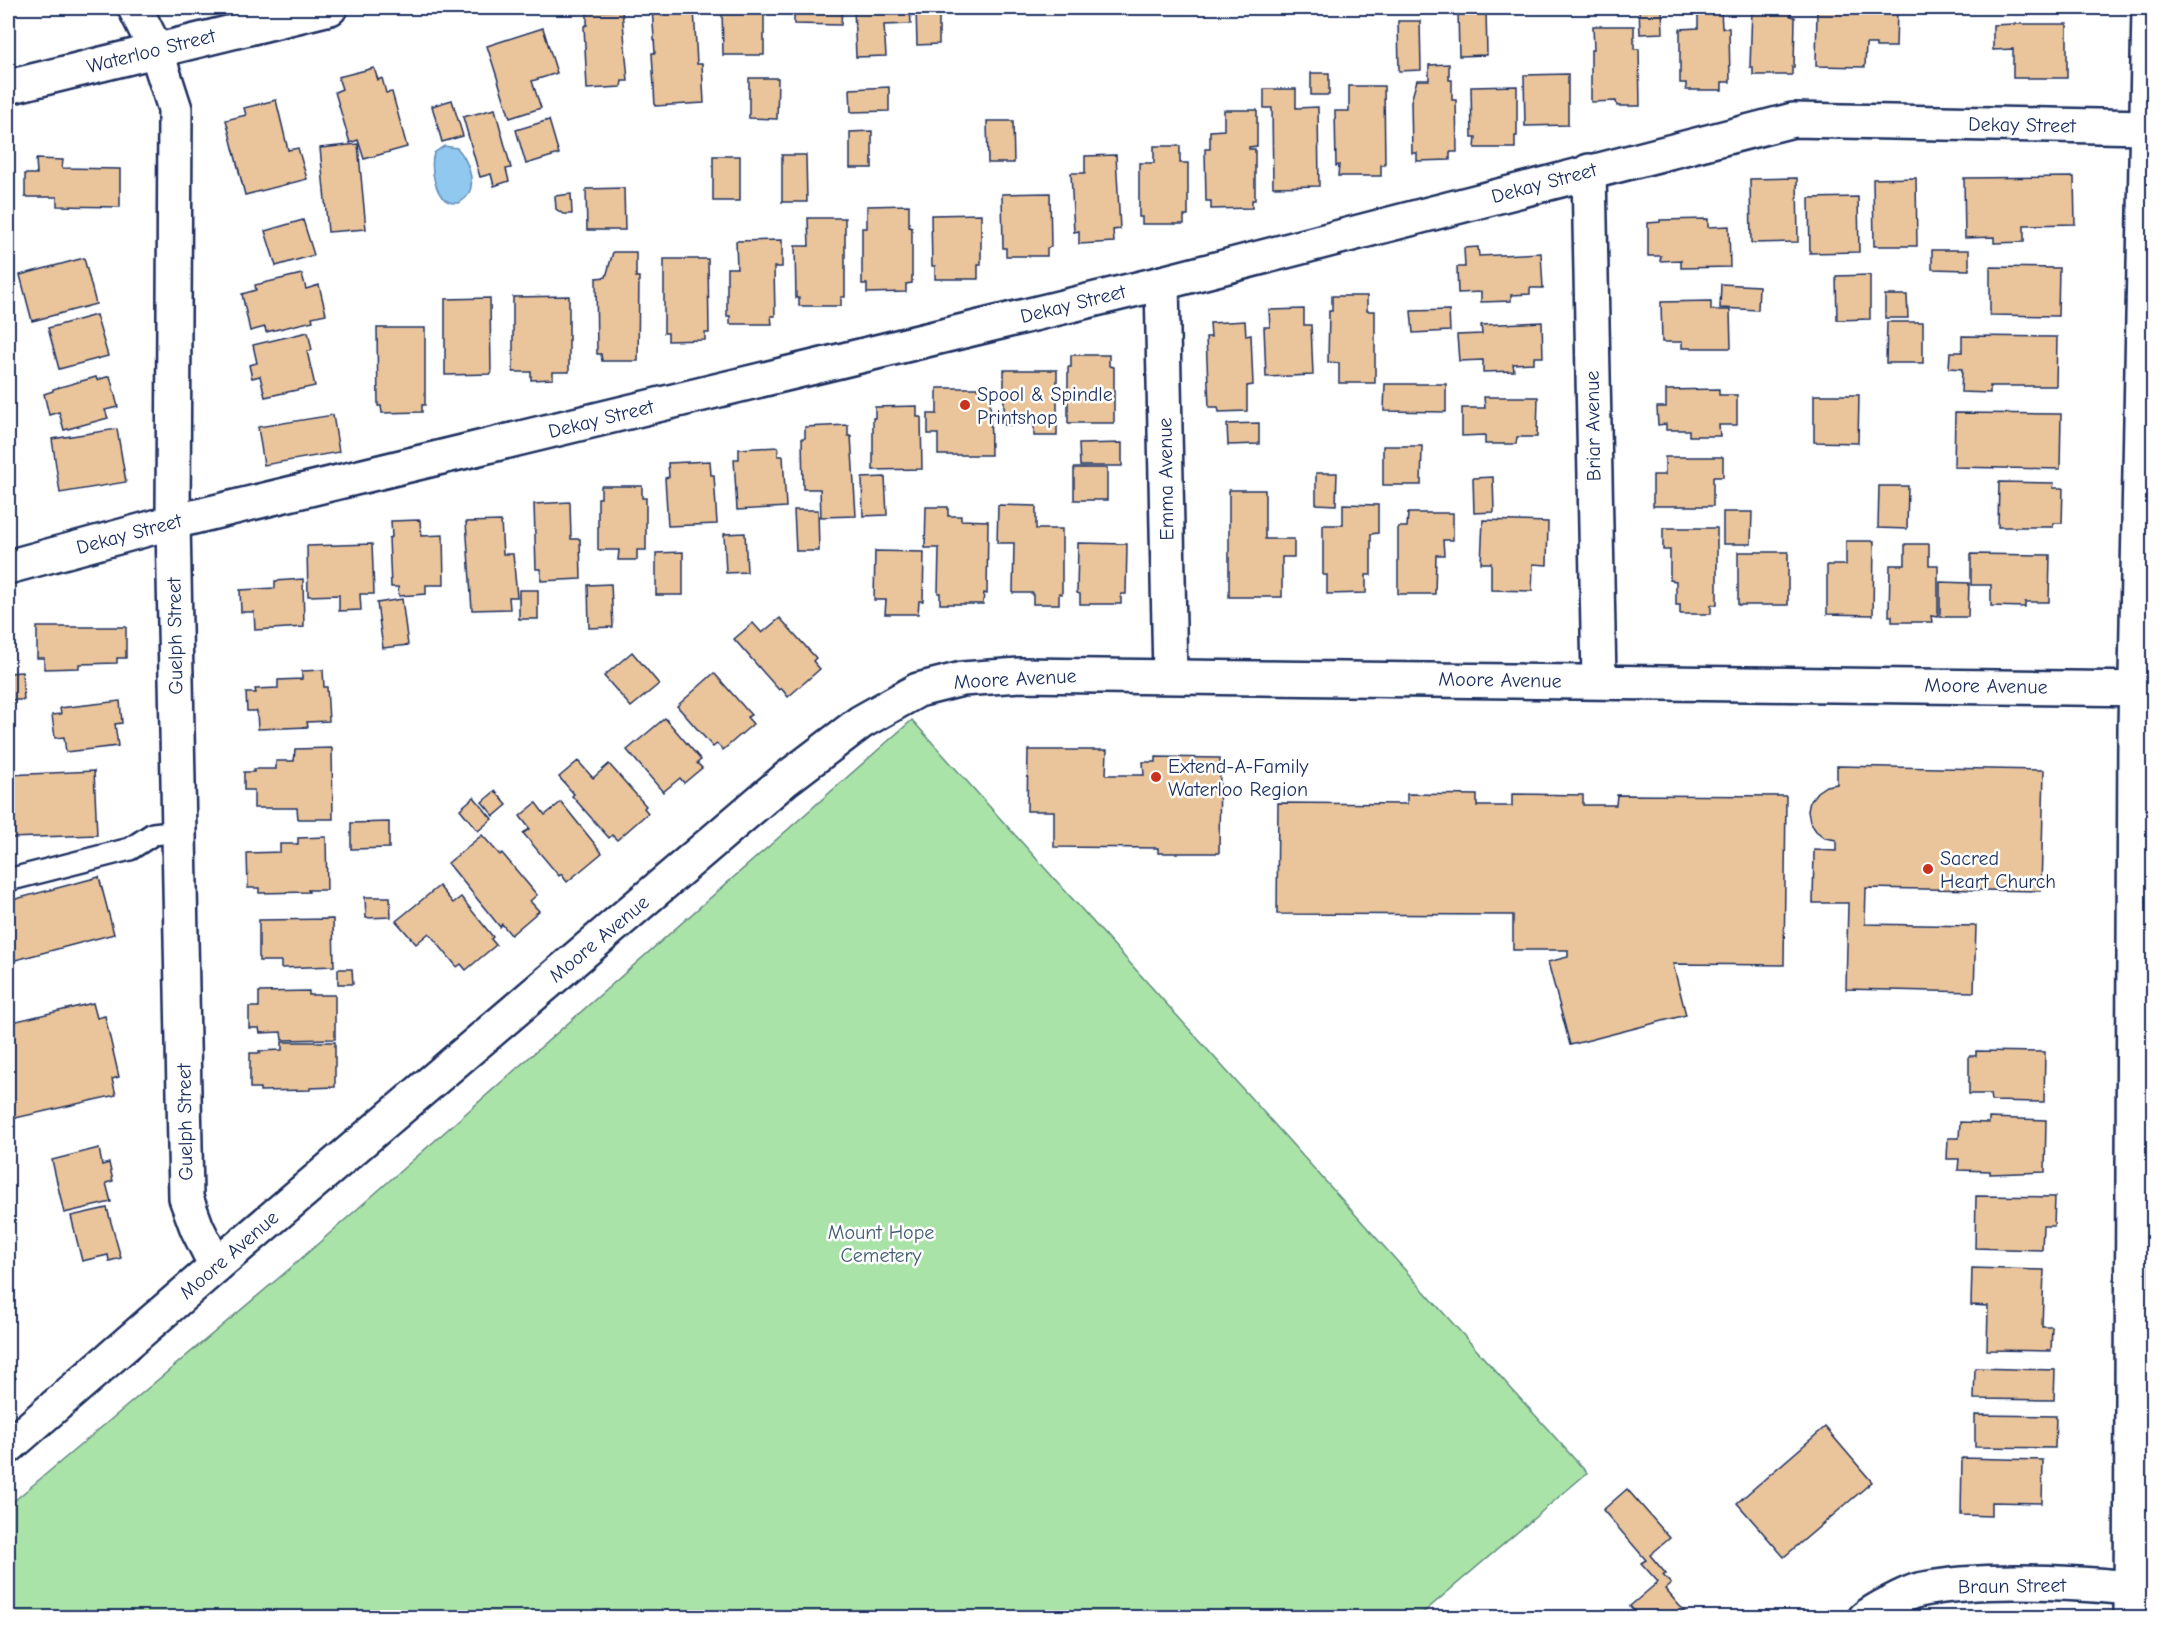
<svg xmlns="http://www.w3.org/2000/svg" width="2161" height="1625" font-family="'Comic Neue',sans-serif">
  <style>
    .green { fill: #aae3a7; stroke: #628982; stroke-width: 1.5 }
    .water { fill: #90c8ef; stroke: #618bb5; stroke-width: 1.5 }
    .building { fill: #eac49a; stroke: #1b2f5e; stroke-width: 1.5 }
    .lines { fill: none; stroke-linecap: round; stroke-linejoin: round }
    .service-casing { stroke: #1b2f5e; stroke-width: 26 }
    .minor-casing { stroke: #1b2f5e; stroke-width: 38 }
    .service { stroke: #fff; stroke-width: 21 }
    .minor { stroke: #fff; stroke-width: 33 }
    .poi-dot { fill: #c8321e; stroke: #fff; stroke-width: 2 }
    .labels { text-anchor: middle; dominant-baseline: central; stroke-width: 5; stroke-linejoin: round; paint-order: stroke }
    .street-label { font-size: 20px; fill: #1b2f5e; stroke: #fff }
    .poi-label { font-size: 20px; fill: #1b2f5e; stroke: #fff; text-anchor: start }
    .park-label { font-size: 20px; fill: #3f5c70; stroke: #fff }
  </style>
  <rect width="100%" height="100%" fill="#fff"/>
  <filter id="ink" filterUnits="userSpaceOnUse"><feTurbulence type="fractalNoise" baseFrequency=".0167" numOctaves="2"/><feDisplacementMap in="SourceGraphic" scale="12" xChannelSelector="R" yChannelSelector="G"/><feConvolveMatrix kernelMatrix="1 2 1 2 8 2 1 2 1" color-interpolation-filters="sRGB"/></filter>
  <g filter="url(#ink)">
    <polygon class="green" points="912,720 1587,1473 1418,1617 8,1617 8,1506 287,1271"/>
    <path class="water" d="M444,146L457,148C466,157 476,180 469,193C467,198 463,200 459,203C455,203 452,203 449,202C434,196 430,166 434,153Z"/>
    <g class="building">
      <polygon points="652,8 694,8 697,64 702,64 704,103 655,106 652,53 655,53"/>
      <polygon points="722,8 764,8 764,55 723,55"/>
      <polygon points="794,8 842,8 841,25 794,24"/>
      <polygon points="854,8 910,8 911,24 884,25 886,56 856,57"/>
      <polygon points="916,8 939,8 939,44 917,45"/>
      <polygon points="1371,8 1391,8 1391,11 1372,15"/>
      <polygon points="1639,8 1662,8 1663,33 1640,34"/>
      <polygon points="1752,8 1791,8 1791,16 1795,17 1794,67 1792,67 1792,75 1753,75 1753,67 1750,67"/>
      <polygon points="1817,8 1882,8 1882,10 1897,10 1896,47 1876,47 1876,44 1866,44 1865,67 1816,66"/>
      <polygon points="622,10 628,81 622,81 621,87 587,89 584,26 587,25 587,12"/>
      <polygon points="1458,10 1486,10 1487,55 1459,56"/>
      <polygon points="1721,10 1722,28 1729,28 1730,82 1722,82 1722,90 1686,90 1686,83 1680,83 1680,29 1698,28 1698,11"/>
      <polygon points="1398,21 1420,21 1421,70 1399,71"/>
      <polygon points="2014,24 2067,24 2067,78 2013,78 2013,49 1993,50 1993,25"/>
      <polygon points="1593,26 1634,26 1634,49 1639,49 1640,106 1617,106 1616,101 1591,102 1591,50 1594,50"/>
      <polygon points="543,28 557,73 532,81 541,108 510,118 487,46"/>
      <polygon points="1449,64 1449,80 1452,80 1452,100 1456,100 1457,152 1450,152 1450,160 1417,161 1417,153 1412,153 1411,101 1417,80 1429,80 1429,65"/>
      <polygon points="374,68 378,80 382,78 386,93 392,92 407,147 364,159 358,140 350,143 335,92 342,89 338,77"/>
      <rect x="1311" y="73" width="18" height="22"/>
      <polygon points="1568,74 1568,125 1525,126 1524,75"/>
      <polygon points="749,78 778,78 777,119 749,118"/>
      <polygon points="1349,86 1384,86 1385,165 1381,165 1381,176 1338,176 1339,165 1336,166 1335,111 1349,111"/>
      <polygon points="1517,86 1517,136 1515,136 1515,148 1475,148 1476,137 1472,137 1471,87"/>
      <polygon points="889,87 889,111 851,112 850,89"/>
      <polygon points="1264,89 1296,89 1296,108 1318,107 1319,186 1273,187 1272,108 1264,108"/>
      <polygon points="276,100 288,150 298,148 307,179 245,195 226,120 246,115 244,108"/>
      <polygon points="452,100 463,136 442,142 432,106"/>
      <polygon points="495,109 511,168 506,169 509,181 494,186 491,174 480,177 463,117"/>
      <polygon points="1224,110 1257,110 1257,146 1249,147 1249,149 1255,149 1255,200 1252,200 1252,208 1211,209 1211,201 1206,201 1205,149 1210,149 1210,131 1224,130"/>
      <polygon points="549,120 559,154 526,164 516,130"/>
      <polygon points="987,121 1013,121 1014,163 988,163"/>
      <polygon points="872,131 872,168 850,168 850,132"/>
      <polygon points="358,144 366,229 328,232 320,148"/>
      <polygon points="1154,146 1180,146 1180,163 1188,163 1188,216 1184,216 1184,224 1142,224 1142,217 1139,217 1139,163 1154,163"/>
      <polygon points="782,155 806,155 807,202 782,202"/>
      <polygon points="1116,155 1120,229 1113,230 1114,242 1079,244 1079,231 1074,232 1071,173 1085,173 1085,156"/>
      <rect x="713" y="156" width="27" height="45"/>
      <polygon points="36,159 63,160 62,168 120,169 120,207 57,206 57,197 25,197 25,174 37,174"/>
      <polygon points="2074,177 2075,224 2024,225 2024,242 1994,243 1994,237 1965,238 1964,178"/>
      <polygon points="1797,178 1798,242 1751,243 1750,179"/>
      <polygon points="1916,178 1917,246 1874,246 1873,179"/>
      <polygon points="624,188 625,230 587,230 586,189"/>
      <polygon points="1050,193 1051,247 1047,248 1047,256 1006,256 1006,248 1003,248 1002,194"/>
      <polygon points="571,194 572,214 563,214 556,209 555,196"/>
      <polygon points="1858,197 1859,252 1810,253 1809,198"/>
      <polygon points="909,205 909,227 912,228 912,283 906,284 906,292 867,293 867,284 862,284 862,228 867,228 867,206"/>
      <polygon points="981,214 981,265 978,265 978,279 935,279 935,266 932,266 931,215"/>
      <polygon points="808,218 845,218 845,297 841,297 841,306 799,306 799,298 796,298 795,246 809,246"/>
      <polygon points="1708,219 1708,227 1729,226 1730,267 1681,268 1681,260 1660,261 1661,256 1648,256 1648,223 1660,222 1660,220"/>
      <polygon points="303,220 314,255 276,266 265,231"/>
      <polygon points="782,240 782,267 774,267 775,316 771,316 772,324 730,324 730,316 727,316 727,268 737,268 736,241"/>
      <polygon points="1478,247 1479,256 1541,253 1543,288 1530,288 1530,294 1511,295 1511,301 1481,302 1481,292 1458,293 1457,267 1465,267 1464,248"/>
      <polygon points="1932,250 1969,250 1969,270 1932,269"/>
      <polygon points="613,252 636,252 636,277 639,277 638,361 602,361 601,354 597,354 596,278 606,277"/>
      <polygon points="84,258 96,304 32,321 20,275"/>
      <polygon points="664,259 708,259 709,333 705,333 705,340 668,341 668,333 664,333"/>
      <polygon points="1990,267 2059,268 2058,316 1990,315"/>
      <polygon points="302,274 306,289 319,285 326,314 312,317 313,321 266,332 265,327 250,331 242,294 256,290 255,285"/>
      <polygon points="1870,275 1870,319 1837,320 1836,276"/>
      <polygon points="1721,284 1759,286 1758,310 1720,308"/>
      <polygon points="1885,295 1907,295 1908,318 1885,318"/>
      <polygon points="569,296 569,372 553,372 553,379 531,380 531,372 513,372 513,297"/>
      <polygon points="1332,296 1367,296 1367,311 1375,311 1375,383 1339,383 1339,363 1328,362 1329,311 1332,311"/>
      <polygon points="490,298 491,374 445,375 445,299"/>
      <polygon points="1711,301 1711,310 1730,310 1731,348 1682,348 1682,342 1662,342 1661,302"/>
      <polygon points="1304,309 1304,325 1311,325 1313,375 1266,377 1264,327 1270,327 1269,310"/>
      <polygon points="1449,310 1450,331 1413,333 1411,311"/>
      <polygon points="96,315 108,356 59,369 48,328"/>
      <polygon points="1245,321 1246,336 1251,335 1253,385 1247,386 1247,411 1219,412 1218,407 1209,407 1206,337 1211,337 1210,323"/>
      <polygon points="1542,322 1543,357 1534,357 1534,363 1513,364 1514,371 1483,372 1483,360 1459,361 1457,335 1482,334 1481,325"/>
      <polygon points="1887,322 1923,322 1923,363 1886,363"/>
      <polygon points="377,328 425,328 425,405 422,405 422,412 382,413 381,406 378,406"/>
      <polygon points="308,332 312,350 307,351 315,386 265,397 260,376 252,378 249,365 257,363 253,345"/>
      <polygon points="1962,336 2057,337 2056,386 1990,386 1990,393 1961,392 1962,369 1949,368 1950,352 1962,352"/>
      <polygon points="1071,355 1109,355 1109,366 1114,367 1114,423 1068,423 1068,367 1071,367"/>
      <polygon points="1004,370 1057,370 1057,436 1034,436 1034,424 1004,425"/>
      <polygon points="110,376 118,407 105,410 108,418 64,430 59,412 49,415 44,394 53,391 53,389 96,377 97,380"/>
      <polygon points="1385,384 1446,384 1446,412 1384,411"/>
      <polygon points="937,388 990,388 991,455 938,455 938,434 928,434 928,414 937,414"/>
      <polygon points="1719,389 1719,395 1737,395 1737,425 1719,425 1720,436 1689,436 1689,430 1666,430 1666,424 1658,425 1657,407 1666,407 1666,390"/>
      <polygon points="1814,395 1859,395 1858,443 1814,442"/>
      <polygon points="1484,397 1538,397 1537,437 1517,437 1516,444 1485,444 1485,435 1462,436 1462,408 1485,408"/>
      <polygon points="917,406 917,417 921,417 922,469 873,470 873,418 875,418 875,407"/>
      <polygon points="1955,413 2061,414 2060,469 1954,467"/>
      <polygon points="333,415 339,452 264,465 258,427"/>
      <polygon points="1259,423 1259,444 1228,445 1227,424"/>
      <polygon points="848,425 848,436 851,436 856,516 821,517 820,489 803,489 802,438 805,438 805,427"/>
      <polygon points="117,429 126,482 60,493 52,439"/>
      <polygon points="1122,443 1122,466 1080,466 1079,444"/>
      <polygon points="1383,446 1422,446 1421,485 1383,485"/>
      <polygon points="778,447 778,456 783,456 786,507 737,510 734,459 739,459 739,449"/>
      <polygon points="1665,457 1723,457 1723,477 1713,477 1713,506 1653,506 1653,475 1665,475"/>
      <polygon points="710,461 711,475 714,475 717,524 668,526 665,478 669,477 668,463"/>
      <rect x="1074" y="468" width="33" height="32"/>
      <polygon points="1316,473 1337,473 1336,505 1316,504"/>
      <polygon points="885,477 887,515 863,516 862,478"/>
      <polygon points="1493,477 1494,512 1474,513 1473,478"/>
      <polygon points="1999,482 2054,483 2053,488 2063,488 2062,523 2053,523 2053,527 1998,527"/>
      <polygon points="601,486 642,486 642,498 646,498 646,550 637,550 637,560 618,560 619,550 598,550 598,498 601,498"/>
      <polygon points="1879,486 1908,486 1907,529 1878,528"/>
      <polygon points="1229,490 1265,490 1265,539 1294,539 1294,557 1282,557 1282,597 1229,597"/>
      <polygon points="570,502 571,539 580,539 581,579 541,581 541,569 536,569 534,504"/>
      <polygon points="1343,504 1378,505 1378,533 1371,534 1371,575 1366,575 1366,593 1327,594 1327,575 1323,575 1323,525 1343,525"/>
      <polygon points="998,505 1036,506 1036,529 1062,529 1062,594 1059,593 1059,604 1033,604 1033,593 1013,593 1014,543 997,543"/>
      <polygon points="926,507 948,507 948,516 961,516 961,520 988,521 987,594 984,593 983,604 940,604 940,593 938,593 939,548 925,548"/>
      <polygon points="794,510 818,510 819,551 796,551"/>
      <polygon points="1723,512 1752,512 1751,544 1723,544"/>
      <polygon points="1408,513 1453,513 1453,540 1443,540 1444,555 1436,555 1435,594 1398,594 1398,527 1407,527"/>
      <polygon points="420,520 421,536 443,535 444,585 426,585 426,594 399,596 398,587 391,587 389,538 392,537 391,521"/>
      <polygon points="1483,520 1548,522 1547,565 1533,564 1532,591 1491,590 1491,563 1481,563"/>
      <polygon points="501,521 503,554 513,554 517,597 509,597 510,609 472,610 466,522"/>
      <polygon points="1663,528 1717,528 1717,605 1711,605 1711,614 1680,614 1680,605 1676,605 1676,581 1670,580 1670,550 1663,550"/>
      <polygon points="745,533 747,572 726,573 724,534"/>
      <polygon points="1846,541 1874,541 1873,615 1827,614 1827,565 1846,565"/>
      <polygon points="1078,543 1127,544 1126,594 1121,594 1121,604 1080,604 1080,594 1077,593"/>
      <polygon points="372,544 374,594 360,594 361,610 339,611 339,595 308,596 307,546"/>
      <polygon points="1905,544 1929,544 1929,565 1938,565 1938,617 1931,616 1932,622 1892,622 1892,616 1889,616 1890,565 1905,565"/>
      <polygon points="875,551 924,552 923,601 919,601 918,614 885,614 886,600 874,600"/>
      <polygon points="683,552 683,595 656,595 656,553"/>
      <rect x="1738" y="552" width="50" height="53"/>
      <polygon points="1971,554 2050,555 2049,602 2025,602 2025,607 1991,606 1991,585 1971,585"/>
      <polygon points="303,579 304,627 255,630 254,612 241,612 240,590 275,588 275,581"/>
      <polygon points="1940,582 1969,583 1968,617 1940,617"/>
      <polygon points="611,584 613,627 589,628 588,585"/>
      <rect x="519" y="590" width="19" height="29"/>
      <polygon points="402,599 408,645 383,648 377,603"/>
      <polygon points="780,618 816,658 813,661 820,669 788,697 781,688 779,690 734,639 753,623 762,633"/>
      <polygon points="37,627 126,627 126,658 117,658 117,663 79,664 79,668 44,669 44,658 37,658"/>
      <polygon points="632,652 659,684 631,707 604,676"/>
      <polygon points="323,670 324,687 327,687 329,721 307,722 308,727 258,729 257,711 247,711 246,693 256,693 255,689 278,688 278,680 302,679 302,671"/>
      <polygon points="22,672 24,700 8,700 8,673"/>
      <polygon points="714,673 751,715 747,717 753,724 723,750 717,744 713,747 677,706"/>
      <polygon points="120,701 122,723 115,724 118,746 66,752 64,737 55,738 52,715 61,714 60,708"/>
      <polygon points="665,718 701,760 697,763 702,768 684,783 680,778 663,792 627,750"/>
      <polygon points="332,748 333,819 298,819 297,808 254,808 254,790 244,790 244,772 254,772 254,769 276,769 276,761 294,761 295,749"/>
      <polygon points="1028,750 1107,750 1106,775 1144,775 1143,762 1156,762 1156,757 1220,758 1219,853 1158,853 1158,848 1054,847 1054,811 1027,811"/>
      <polygon points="578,761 593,778 609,764 646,806 644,808 648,813 617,840 612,835 609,838 572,796 574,794 559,777"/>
      <polygon points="1837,766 2044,770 2041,891 1866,888 1865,924 1976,926 1974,992 1846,989 1848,903 1813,903 1814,850 1836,851 1836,840 1825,838 1816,831 1810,822 1808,811 1810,801 1817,792 1826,786 1837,784"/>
      <polygon points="94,771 97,835 9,838 8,775"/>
      <polygon points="495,791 507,805 494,816 482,802"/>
      <polygon points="1407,794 1477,795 1477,806 1512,806 1512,794 1583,795 1583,805 1616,805 1617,795 1786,796 1784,965 1673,964 1686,1015 1570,1045 1548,962 1568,957 1568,950 1513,950 1513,915 1277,914 1278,803 1407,804"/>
      <polygon points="474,797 492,819 478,831 460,809"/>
      <polygon points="561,802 602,853 567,882 561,874 559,876 523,833 530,829 520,816 536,803 545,815"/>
      <polygon points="389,822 389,848 351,849 351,823"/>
      <polygon points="482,835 500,855 502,853 537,895 530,901 539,911 511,935 502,924 500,927 448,863"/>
      <polygon points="326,837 327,890 308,890 309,892 259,893 259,888 248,888 247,853 280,852 280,844 298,844 298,838"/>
      <polygon points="99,877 114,934 8,962 8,901"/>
      <polygon points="439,886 453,903 461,897 493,937 491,939 496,945 466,970 461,964 457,967 429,933 416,944 396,921"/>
      <polygon points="365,897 390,897 391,917 366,918"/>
      <polygon points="333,919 334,966 281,968 281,961 259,961 259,920"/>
      <polygon points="338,969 352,969 353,984 338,984"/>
      <polygon points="309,991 309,995 335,995 335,1039 282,1040 281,1032 260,1033 259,1028 249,1028 249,1007 259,1007 259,992"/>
      <polygon points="93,1003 97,1018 105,1016 119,1077 112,1079 116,1095 11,1119 13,1127 8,1128 8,1023"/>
      <polygon points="282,1042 335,1042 335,1087 310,1088 310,1090 260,1091 260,1088 250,1088 250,1053 260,1053 259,1051 282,1050"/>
      <polygon points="1976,1051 2045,1052 2044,1102 1991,1101 1990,1094 1969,1094 1969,1056 1976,1056"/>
      <polygon points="1989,1118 2046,1120 2045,1172 1990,1174 1990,1171 1958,1170 1959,1159 1947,1159 1948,1138 1959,1138 1960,1122 1989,1123"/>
      <polygon points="99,1148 102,1165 109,1163 113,1181 106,1183 111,1202 64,1213 52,1160"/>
      <polygon points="1976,1196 2055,1197 2054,1226 2043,1226 2042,1250 1975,1248"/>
      <polygon points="107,1208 121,1258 109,1261 108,1255 82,1261 71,1216"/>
      <polygon points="1972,1268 2044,1270 2042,1327 2052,1327 2051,1351 1987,1350 1988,1306 1971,1305"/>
      <polygon points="8,1363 13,1370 11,1372 16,1378 8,1385"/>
      <polygon points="1975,1368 2055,1370 2054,1400 1974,1399"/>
      <polygon points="1975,1415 2056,1416 2055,1448 1975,1447"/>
      <polygon points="1825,1427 1872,1482 1784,1557 1737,1503"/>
      <polygon points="1962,1458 2043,1460 2042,1503 1991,1502 1991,1516 1961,1515"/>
      <polygon points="1627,1489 1670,1538 1650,1555 1666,1574 1663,1575 1671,1584 1665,1589 1690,1618 1640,1618 1630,1606 1658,1582 1641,1563 1646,1560 1603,1510"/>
    </g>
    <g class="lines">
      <defs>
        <polyline id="service" points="8,880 130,849 153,834 179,831"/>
        <g id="minor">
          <polyline points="135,8 156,50 175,109 173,522 186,1198 197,1228 216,1266"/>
          <polyline points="8,87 330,8"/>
          <polyline points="1589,171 1599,681"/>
          <polyline points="1162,283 1170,676"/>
          <polyline points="8,567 173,522 1162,283 1793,120 2147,127"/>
          <polyline points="8,1447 216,1266 786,779 861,722 918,690 962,679 1020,675 2154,689"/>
          <path d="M1865,1618C1875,1610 1907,1593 1919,1590C1982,1577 2066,1582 2131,1588"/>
          <polyline points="2131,1618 2135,728 2149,8"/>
        </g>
      </defs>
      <use href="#service" class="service-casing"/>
      <use href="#minor" class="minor-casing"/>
      <use href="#service" class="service"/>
      <use href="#minor" class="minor"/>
    </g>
  </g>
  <g class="poi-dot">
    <circle cx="965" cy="405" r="6"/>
    <circle cx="1156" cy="777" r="6"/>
    <circle cx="1928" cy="869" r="6"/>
  </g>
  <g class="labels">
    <g class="street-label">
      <text transform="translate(151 51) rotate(-14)">Waterloo Street</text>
      <text transform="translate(2022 125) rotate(1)">Dekay Street</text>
      <text transform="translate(1544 183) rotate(-15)">Dekay Street</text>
      <text transform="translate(1073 304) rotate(-14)">Dekay Street</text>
      <text transform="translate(601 419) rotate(-14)">Dekay Street</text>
      <text transform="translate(1593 426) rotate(-91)">Briar Avenue</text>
      <text transform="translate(1166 479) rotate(-91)">Emma Avenue</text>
      <text transform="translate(129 534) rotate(-15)">Dekay Street</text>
      <text transform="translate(175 636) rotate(-91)">Guelph Street</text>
      <text transform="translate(1015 679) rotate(-3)">Moore Avenue</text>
      <text transform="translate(1500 680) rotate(1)">Moore Avenue</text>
      <text transform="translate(1986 686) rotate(1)">Moore Avenue</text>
      <text transform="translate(599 939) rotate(-40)">Moore Avenue</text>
      <text transform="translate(185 1122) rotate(-91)">Guelph Street</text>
      <text transform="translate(229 1255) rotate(-41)">Moore Avenue</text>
      <text transform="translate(2012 1586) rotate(-1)">Braun Street</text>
    </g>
    <g class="poi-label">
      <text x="977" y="394">Spool &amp; Spindle<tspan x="977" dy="23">Printshop</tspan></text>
      <text x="1168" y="766">Extend-A-Family<tspan x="1168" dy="23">Waterloo Region</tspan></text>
      <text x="1940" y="858">Sacred<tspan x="1940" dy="23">Heart Church</tspan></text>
    </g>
    <g class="park-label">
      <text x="881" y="1232">Mount Hope<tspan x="881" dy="23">Cemetery</tspan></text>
    </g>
  </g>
  <rect width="2161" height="1625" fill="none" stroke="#fff" stroke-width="30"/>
  <rect x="15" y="15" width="2131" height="1595" fill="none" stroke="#1b2f5e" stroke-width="2" filter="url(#ink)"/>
</svg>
